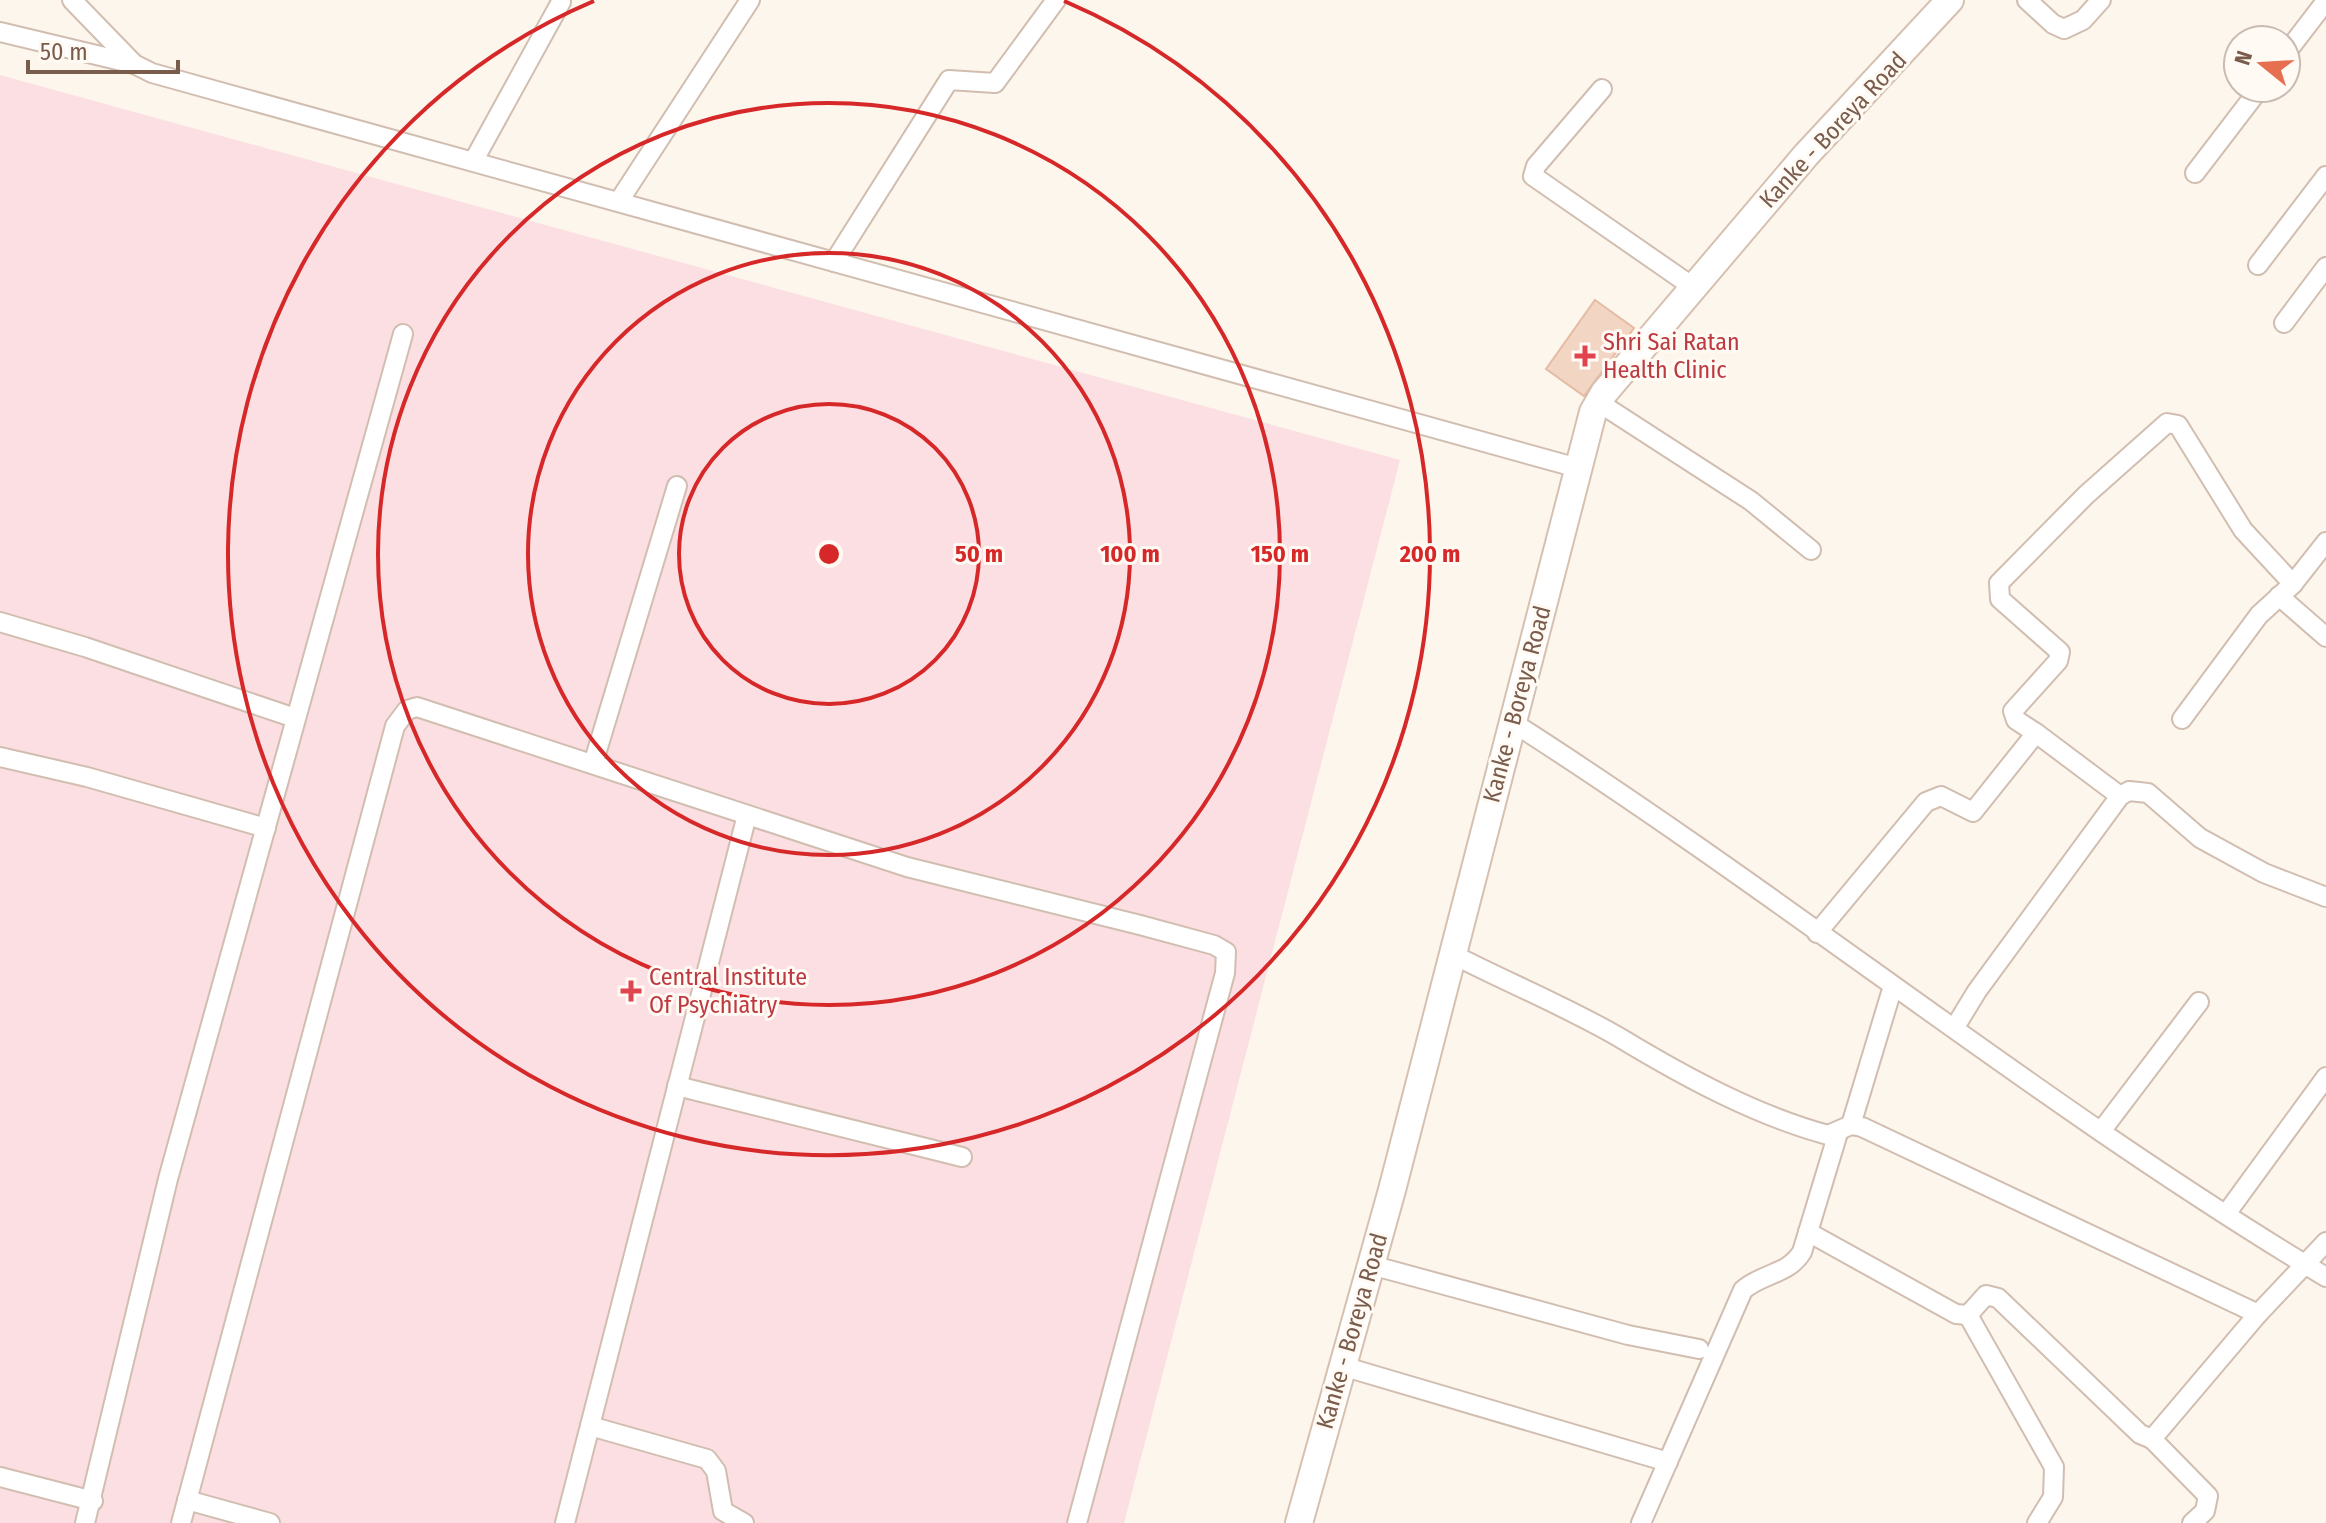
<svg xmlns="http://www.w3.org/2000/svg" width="2326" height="1523" font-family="'Fira Sans Condensed',sans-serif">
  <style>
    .medical { fill: #fbdfe3 }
    .building { fill: #f3d5c3; stroke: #e6bba3; stroke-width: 2 }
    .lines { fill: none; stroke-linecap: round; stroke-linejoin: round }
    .street-casing { stroke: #d1beb0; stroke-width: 22 }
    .secondary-casing { stroke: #d6c0b0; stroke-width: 30 }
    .street { stroke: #fff; stroke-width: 18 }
    .secondary { stroke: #fff; stroke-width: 26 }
    .ring { fill: none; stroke: #d62828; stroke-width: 4 }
    .health-dot { fill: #e0444e; stroke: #fffaf3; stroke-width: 3 }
    .labels { text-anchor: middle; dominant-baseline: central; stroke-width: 6; stroke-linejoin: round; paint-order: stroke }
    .street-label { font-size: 24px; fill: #7a5c4d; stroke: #fffaf3 }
    .health-label { font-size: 24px; fill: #be3a42; stroke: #fffaf3; text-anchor: start }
    .centre { fill: #d62828; stroke: #fffaf3; stroke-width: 4 }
    .ring-label { font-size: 24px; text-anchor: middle; font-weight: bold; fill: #d62828; stroke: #fffaf3; stroke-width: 6; stroke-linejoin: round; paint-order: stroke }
  </style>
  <rect width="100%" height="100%" fill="#fdf6ec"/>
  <polygon class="medical" points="0,75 1400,460 1124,1523 0,1523"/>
  <polygon class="building" points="1595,300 1634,328 1584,396 1546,369"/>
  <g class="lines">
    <defs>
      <g id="street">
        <polyline points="72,0 134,64 152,73 1578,468"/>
        <polyline points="2027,0 2053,24 2064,29 2083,20 2101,0"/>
        <polyline points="0,32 134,64"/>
        <polyline points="2286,53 2326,1"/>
        <polyline points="1602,89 1536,166 1533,176 1693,287"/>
        <polyline points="474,160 561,2"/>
        <polyline points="2195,173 2260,88"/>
        <polyline points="619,201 750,0"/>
        <polyline points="834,262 949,80 995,83 1056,0"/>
        <polyline points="2258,265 2326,176"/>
        <polyline points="2284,323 2326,267"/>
        <polyline points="1598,402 1751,501 1811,550"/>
        <polyline points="2279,596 2326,637"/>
        <polyline points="0,622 85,647 295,718"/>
        <polyline points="2182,719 2259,615 2293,584 2326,542"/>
        <path d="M1512,722C1789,899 2044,1108 2326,1277"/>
        <polyline points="2036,733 2016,720 2013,711 2058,661 2060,652 2000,599 1999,583 2086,495 2167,423 2178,425 2243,530 2293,584"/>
        <polyline points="0,757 87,777 266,828"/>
        <polyline points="593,764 677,486"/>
        <polyline points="1817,933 1926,802 1941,796 1973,812 2036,733 2120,796"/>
        <path d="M1452,954C1508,983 1568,1007 1622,1039C1685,1077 1757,1116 1828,1135L1851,1125L1862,1127L2258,1314"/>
        <polyline points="1955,1027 1977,991 2120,796 2129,791 2148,793 2200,838 2264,873 2326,897"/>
        <polyline points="677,1086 962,1157"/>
        <polyline points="1851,1125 1893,986"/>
        <polyline points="2102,1130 2199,1002"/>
        <polyline points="2226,1214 2326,1077"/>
        <polyline points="1808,1232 1956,1314 1968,1315 1986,1295 1998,1298 2140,1434 2152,1439 2258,1314 2326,1242"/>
        <polyline points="1371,1265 1628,1335 1699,1349"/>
        <polyline points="1968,1315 2054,1467 2053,1497 2037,1523"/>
        <polyline points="1342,1366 1668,1462"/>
        <polyline points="590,1426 707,1459 716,1471 723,1511 744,1523"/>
        <polyline points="2152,1439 2208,1496 2205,1511 2192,1523"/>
        <polyline points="0,1477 93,1501"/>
        <polyline points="187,1500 270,1523"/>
        <polyline points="85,1523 168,1179 403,334"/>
        <polyline points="181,1523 395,726 407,710 417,707 907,867 1140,925 1214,945 1226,952 1225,973 1077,1523"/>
        <polyline points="565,1523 747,815"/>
        <path d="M1641,1523L1743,1290C1762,1273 1788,1275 1802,1252L1838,1133"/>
      </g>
      <polyline id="secondary" points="1299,1523 1392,1190 1593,412 1604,393 1806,155 1950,0"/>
    </defs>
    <use href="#street" class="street-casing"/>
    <use href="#secondary" class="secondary-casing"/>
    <use href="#street" class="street"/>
    <use href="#secondary" class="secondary"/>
  </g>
  <g class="ring">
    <circle cx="829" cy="554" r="150"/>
    <circle cx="829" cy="554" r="301"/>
    <circle cx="829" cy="554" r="451"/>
    <path d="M1064 1A601 601 0 1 1 594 1"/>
  </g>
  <g class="health-dot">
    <path d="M1581 344h8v8h8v8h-8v8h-8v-8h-8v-8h8z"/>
    <path d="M627 979h8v8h8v8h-8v8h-8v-8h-8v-8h8z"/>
  </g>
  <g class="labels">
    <g class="street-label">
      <text transform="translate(1833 130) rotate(-47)">Kanke - Boreya Road</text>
      <text transform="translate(1517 704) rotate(-75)">Kanke - Boreya Road</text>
      <text transform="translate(1352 1331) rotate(-74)">Kanke - Boreya Road</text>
    </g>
    <g class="health-label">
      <text x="1603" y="342">Shri Sai Ratan<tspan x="1603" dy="28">Health Clinic</tspan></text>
      <text x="649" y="977">Central Institute<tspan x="649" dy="28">Of Psychiatry</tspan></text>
    </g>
  </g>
  <circle cx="829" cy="554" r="12" class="centre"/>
  <g class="ring-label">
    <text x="979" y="562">50 m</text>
    <text x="1130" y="562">100 m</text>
    <text x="1280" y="562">150 m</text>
    <text x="1430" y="562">200 m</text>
  </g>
  <g transform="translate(2262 64) rotate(288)"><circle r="38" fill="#fffaf3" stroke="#cabbb1" stroke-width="2"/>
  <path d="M0-6L14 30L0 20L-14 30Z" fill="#e76f51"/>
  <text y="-12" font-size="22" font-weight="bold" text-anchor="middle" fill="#7a5c4d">N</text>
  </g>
  <path d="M28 60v12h150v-12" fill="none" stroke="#7a5c4d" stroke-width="4"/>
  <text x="40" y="60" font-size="24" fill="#7a5c4d" stroke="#fffaf3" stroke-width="6" paint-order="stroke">50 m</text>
</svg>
